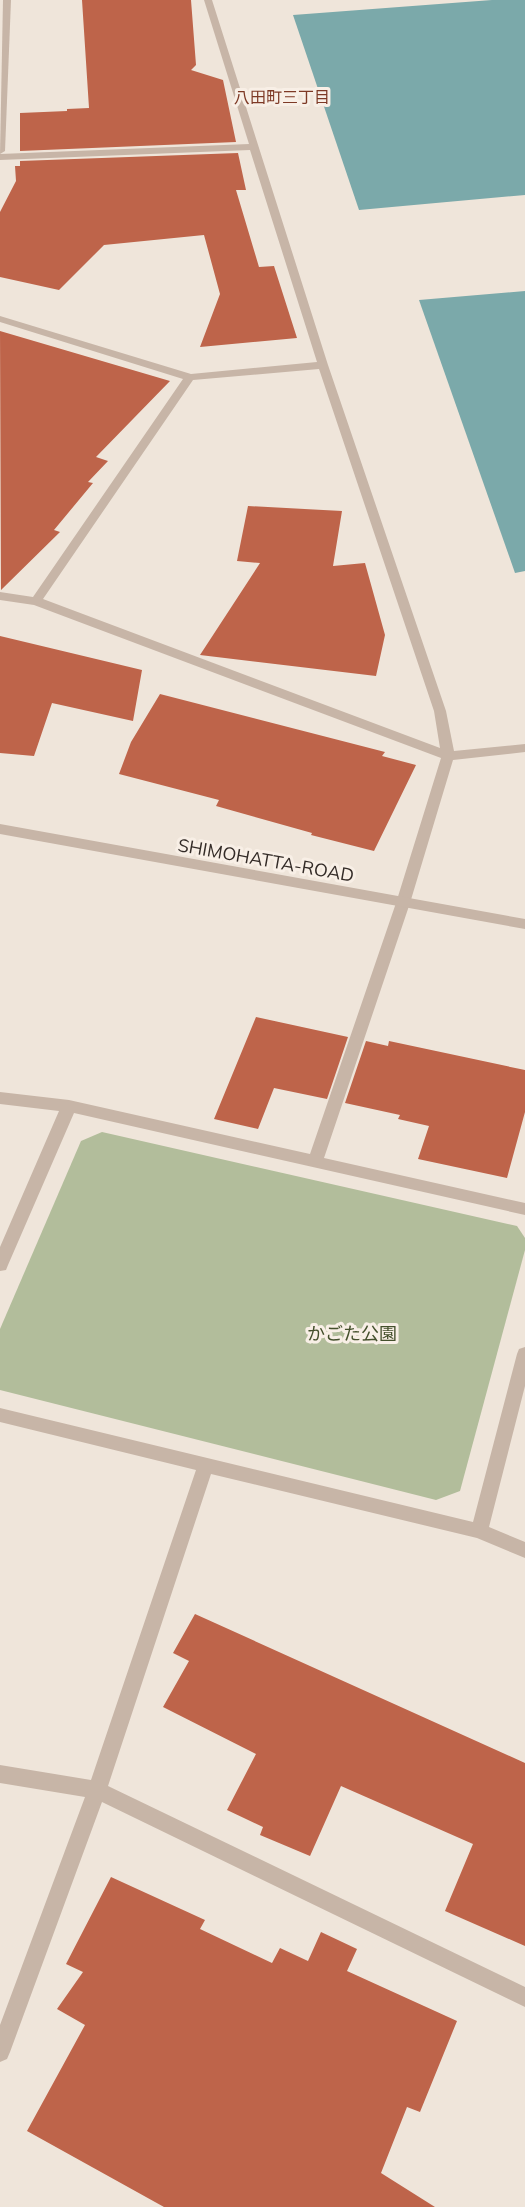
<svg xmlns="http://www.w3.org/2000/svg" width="525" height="2207" font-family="Mulish,'Noto Sans JP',sans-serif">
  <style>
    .green { fill: #b2bd9b }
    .water { fill: #7ba9aa }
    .building { fill: #be644a }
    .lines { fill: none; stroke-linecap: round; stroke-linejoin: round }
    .minor { fill: #c7b5a7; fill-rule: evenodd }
    .tertiary { fill: #c7b5a7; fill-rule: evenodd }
    .labels { text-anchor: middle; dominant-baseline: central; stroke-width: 6; stroke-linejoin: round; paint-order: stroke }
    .far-neighbourhood-label { font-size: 16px; fill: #7d3925; stroke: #f8efe6 }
    .street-label { font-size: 18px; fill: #332b27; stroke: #f8efe6 }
    .park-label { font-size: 18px; fill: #44502c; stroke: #f8efe6 }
  </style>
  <rect width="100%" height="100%" fill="#efe5da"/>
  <polygon class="green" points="102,1132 517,1226 525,1238 525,1250 460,1491 436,1500 0,1390 0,1329 81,1141"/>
  <g class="water">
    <polygon points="492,0 525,0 525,195 359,210 293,15"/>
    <polygon points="525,291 525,571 515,573 419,300"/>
  </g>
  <g class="building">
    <polygon points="82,0 191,0 196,65 191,70 223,80 236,142 20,151 20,113 67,111 67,109 89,108"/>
    <polygon points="238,153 246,190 236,190 259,267 274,266 297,338 200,347 220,294 204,235 104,245 59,290 0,277 0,212 16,181 15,166 20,166 20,161"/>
    <polygon points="0,331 170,381 96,457 108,461 88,482 93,483 54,530 60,532 1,590"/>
    <polygon points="248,506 342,511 333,566 365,563 385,635 376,676 200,655 260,563 237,561"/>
    <polygon points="0,636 142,670 133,721 52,703 34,756 0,753"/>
    <polygon points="160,694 385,752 382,756 416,765 374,851 311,835 312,833 216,806 219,800 119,774 131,742"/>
    <polygon points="256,1017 348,1037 327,1099 274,1088 258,1129 214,1119"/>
    <polygon points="366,1041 388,1046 389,1041 525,1070 525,1112 507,1178 418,1159 429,1126 398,1119 400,1115 345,1103"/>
    <polygon points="195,1614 525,1763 525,1946 445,1911 473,1844 341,1786 310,1856 260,1835 263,1827 227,1810 256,1754 163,1707 189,1661 173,1653"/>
    <polygon points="111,1877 205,1920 200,1929 272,1963 280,1948 308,1961 321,1932 357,1949 347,1971 457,2021 420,2112 407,2107 381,2173 435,2207 164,2207 27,2131 85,2025 57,2009 83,1972 66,1964"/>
  </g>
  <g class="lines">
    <g class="minor">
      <polygon points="3,0 11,0 5,151 0,154"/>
      <path d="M204,0H212L328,365L446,711L454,751L525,744V752L453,760L410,903L324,1158L525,1203V1215L74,1113L8,1265L6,1270L0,1271V1247L59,1111L0,1104V1092L69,1100L310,1154L396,903L441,758L34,605L0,600V592L33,597L183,379L0,322V316L191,374L317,362L250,150L0,160V154L249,144ZM319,369L434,711L440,748L43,599L193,380Z"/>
      <polygon points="525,1347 525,1386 489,1527 525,1542 525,1558 477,1538 211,1474 108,1786 525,1987 525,2007 102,1802 10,2052 7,2059 0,2062 0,2025 85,1797 0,1783 0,1765 91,1780 196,1470 0,1422 0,1408 473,1522 517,1354 519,1349"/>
    </g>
    <polygon class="tertiary" points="0,824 525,919 525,929 0,834"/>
  </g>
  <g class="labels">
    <g class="far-neighbourhood-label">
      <text x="282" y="97">八田町三丁目</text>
    </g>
    <g class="street-label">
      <text transform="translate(266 860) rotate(10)">SHIMOHATTA-ROAD</text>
    </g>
    <g class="park-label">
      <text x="352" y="1333">かごた公園</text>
    </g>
  </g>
</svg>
